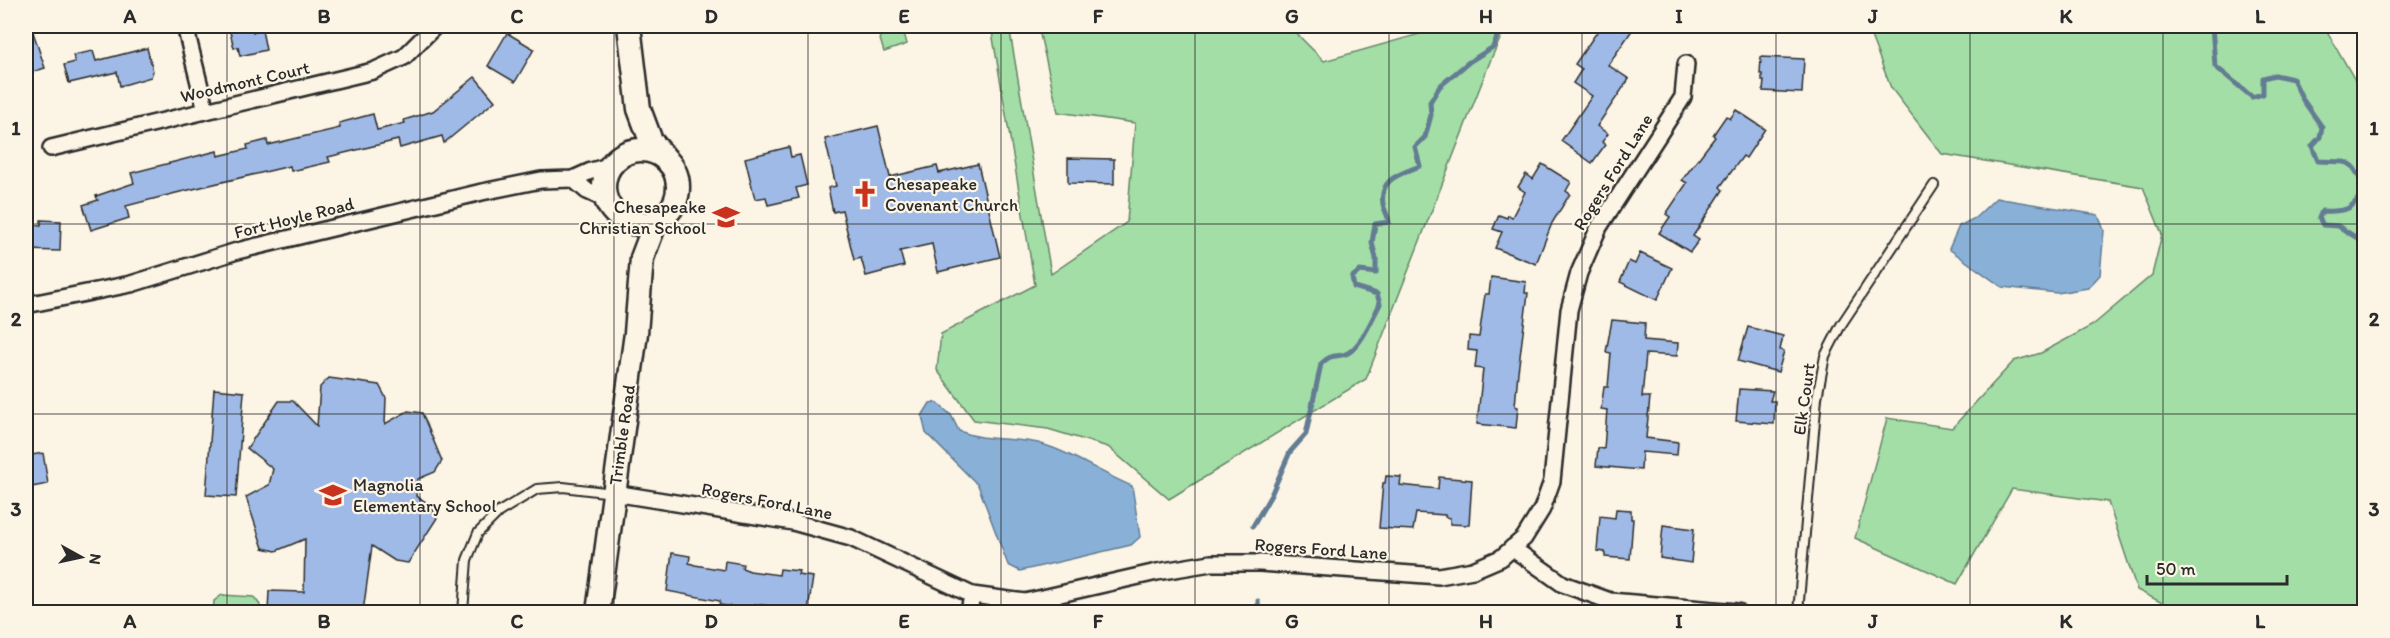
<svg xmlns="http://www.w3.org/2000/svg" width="2390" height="638" font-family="Itim,sans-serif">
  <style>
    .green { fill: #a2dea5; stroke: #668468; stroke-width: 1.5 }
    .water { fill: #89b1d8; stroke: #637b93; stroke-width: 1.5 }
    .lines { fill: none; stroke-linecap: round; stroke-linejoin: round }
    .stream { stroke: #637b93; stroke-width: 5 }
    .building { fill: #a0bae7; stroke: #2b2b2b; stroke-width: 1.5 }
    .lane-casing { stroke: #2b2b2b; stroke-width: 12 }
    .street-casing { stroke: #2b2b2b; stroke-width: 20 }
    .secondary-casing { stroke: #2b2b2b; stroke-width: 27 }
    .lane { stroke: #fcf5e5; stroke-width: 8 }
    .street { stroke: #fcf5e5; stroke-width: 15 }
    .secondary { stroke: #fcf5e5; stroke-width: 22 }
    .grid { fill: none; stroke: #2b2b2b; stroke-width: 1.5; stroke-opacity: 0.55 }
    .labels { text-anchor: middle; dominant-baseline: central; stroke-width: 4.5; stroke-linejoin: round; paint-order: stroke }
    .street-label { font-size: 18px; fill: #2b2b2b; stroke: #fcf5e5 }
    .poi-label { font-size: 18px; fill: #2b2b2b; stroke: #fcf5e5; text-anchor: start }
    .neatline { fill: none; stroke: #2b2b2b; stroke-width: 2 }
    .grid-label { font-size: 20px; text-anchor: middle; font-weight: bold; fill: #2b2b2b }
  </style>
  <rect width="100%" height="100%" fill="#fcf5e5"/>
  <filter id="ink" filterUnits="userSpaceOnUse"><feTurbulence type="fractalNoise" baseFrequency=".0167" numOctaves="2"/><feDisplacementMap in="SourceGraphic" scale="12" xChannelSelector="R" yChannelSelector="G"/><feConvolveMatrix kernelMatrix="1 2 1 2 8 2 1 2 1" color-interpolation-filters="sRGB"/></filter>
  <g filter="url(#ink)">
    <g class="green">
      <polygon points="876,26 902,26 907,44 884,52"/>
      <polygon points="991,26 1009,26 1051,274 1127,222 1135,123 1058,112 1038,26 1289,26 1324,61 1427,32 1428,26 1506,26 1491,59 1366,379 1169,499 1108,447 1048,429 974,420 937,370 941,334 1035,285"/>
      <polygon points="1867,26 2324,26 2364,96 2364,612 2180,612 2137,590 2108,502 2012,489 1957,584 1855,538 1887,418 1952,428 2014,361 2041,353 2093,325 2152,275 2162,234 2143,187 1942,154 1891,88"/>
      <polygon points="222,595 254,597 260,605 259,612 213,612 214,601"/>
    </g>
    <g class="water">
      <polygon points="1996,198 2098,215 2104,230 2100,275 2088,288 2057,293 2002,287 1949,249 1959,226 1975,218"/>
      <path d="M936,402L951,415L959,431C987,442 1011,437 1038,443C1071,452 1100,473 1132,486L1140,537L1131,545L1020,571L1008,565L978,485L926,433L922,416L930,403Z"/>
    </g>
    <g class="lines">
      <g class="stream">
        <path d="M2212,26L2215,66L2252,97L2263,94V78L2275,75L2293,79L2303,100L2322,127L2320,137L2312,146L2318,161C2349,163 2352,156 2364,189C2353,210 2346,212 2322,211L2319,218L2323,225L2338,226L2360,240L2364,260"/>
        <path d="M1253,526L1271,495L1290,452L1306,434L1321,364C1334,351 1337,359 1348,353C1361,346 1373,317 1380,304L1377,294L1354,287L1352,277L1360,271L1376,273V258L1372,243L1375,224L1389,222C1388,215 1384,210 1383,204C1379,178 1401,174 1420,166L1415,147L1425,137L1431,115L1430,102L1440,86L1469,62L1493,47L1500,29L1497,26"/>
        <polyline points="1258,601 1259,612"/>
      </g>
    </g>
    <g class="building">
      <polygon points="26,26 31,26 45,68 26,74"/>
      <polygon points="238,26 252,26 253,32 262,30 266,50 240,56 238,47 234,48 229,28"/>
      <polygon points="1601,26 1635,26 1608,65 1629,79 1597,126 1608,134 1602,142 1605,145 1592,163 1561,141 1592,96 1573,83 1582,69 1575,64"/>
      <polygon points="507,33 534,49 515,82 488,66"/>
      <polygon points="147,48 153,71 151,77 120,86 117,72 69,83 64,65 75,62 73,55 93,51 96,61"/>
      <polygon points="1761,57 1804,59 1802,93 1763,91 1764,81 1762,81 1762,74 1760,74"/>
      <polygon points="475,77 495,101 444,143 442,136 400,148 398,140 328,157 330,162 291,171 290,166 176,193 126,206 129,218 91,230 83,205 98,200 96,196 134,183 131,173 217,151 218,156 248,149 247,145 267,140 268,145 340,128 339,123 373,114 377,130 405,123 404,120 433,111"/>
      <polygon points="1736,110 1765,129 1746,158 1743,156 1720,187 1723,190 1693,236 1699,240 1690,252 1659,233 1670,217 1666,214 1687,183 1682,180 1715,137 1713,135 1726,116 1730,119"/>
      <polygon points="878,126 890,177 937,166 939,173 978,164 1000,257 938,272 932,244 900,251 904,266 866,276 861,258 854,260 842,210 833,212 828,188 836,186 825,139"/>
      <polygon points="789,147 791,157 800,155 807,185 796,188 799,198 768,205 766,197 755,199 745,158"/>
      <polygon points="1068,158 1114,159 1114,184 1068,183"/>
      <polygon points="1542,164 1571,182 1566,191 1570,194 1552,223 1536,264 1495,248 1502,232 1493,229 1499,215 1507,218 1508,215 1512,217 1525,192 1518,187 1526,174 1533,179"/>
      <polygon points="41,220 61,221 60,251 26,250 26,224 41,225"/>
      <polygon points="1640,253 1672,268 1657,300 1620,282 1629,261 1635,264"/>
      <polygon points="1491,277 1526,282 1525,293 1528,293 1518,372 1515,406 1518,407 1516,428 1477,424 1483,369 1475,368 1477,351 1468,350 1469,336 1479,337 1485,294 1489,294"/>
      <polygon points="1612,320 1645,323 1644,340 1678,343 1677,356 1646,354 1642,397 1650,397 1646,438 1678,442 1677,455 1642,452 1641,470 1596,466 1598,448 1604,449 1607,410 1601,409 1604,387 1608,387 1611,353 1606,352"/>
      <polygon points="1748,327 1783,336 1780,350 1784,351 1778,372 1738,361"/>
      <polygon points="329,378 379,385 386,398 385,424 408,411 422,413 442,461 435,472 418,479 416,496 431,505 437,518 408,563 395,561 372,546 363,612 268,612 269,591 304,592 305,539 276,551 263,548 246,497 269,485 273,469 247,448 279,401 293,401 317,426 320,387"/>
      <polygon points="214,389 244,392 236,497 206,495"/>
      <polygon points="1739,389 1773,391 1770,401 1775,401 1774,424 1736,421"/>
      <polygon points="43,453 48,484 26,488 26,456"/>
      <polygon points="1386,476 1401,477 1400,485 1438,489 1439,477 1472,480 1469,525 1450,524 1450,518 1445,517 1445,515 1416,513 1413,530 1379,528 1383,483 1385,483"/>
      <polygon points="1616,509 1631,510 1631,519 1633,519 1630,559 1605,557 1605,552 1597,551 1600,516 1615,518"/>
      <polygon points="1663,525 1694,529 1691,563 1660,558"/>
      <polygon points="672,553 690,556 689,563 695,565 724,570 725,561 743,564 742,568 750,571 779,575 780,569 799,571 798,575 813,577 808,611 755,604 754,610 751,610 750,612 735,612 736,607 719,605 720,601 667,591"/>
    </g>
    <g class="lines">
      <defs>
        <g id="lane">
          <polyline points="463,612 467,560 478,533 499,512 537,489 563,487 613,493"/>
          <polyline points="1798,612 1817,398 1825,356 1841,325 1934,185"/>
        </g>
        <g id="street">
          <polyline points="185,26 206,111"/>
          <polyline points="51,148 373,71 404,57 435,26"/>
          <polyline points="573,179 587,191 607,200"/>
          <polyline points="26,305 131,284 237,251 482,192 541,180 573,179 591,171 612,165"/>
          <polyline points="614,493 793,522 851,538 972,595 1025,602 1157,572 1211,563 1260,563 1439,576 1473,570 1501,558 1524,538 1542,509 1552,481 1569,310 1579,273 1599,227 1683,97 1686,64"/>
          <polyline points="1512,548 1563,584 1610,601 1738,612"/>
          <polyline points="969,612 972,595"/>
        </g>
        <g id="secondary">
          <polyline points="629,26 639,109 651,141 666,159"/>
          <circle cx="641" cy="187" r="37"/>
          <polyline points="598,612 636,333 642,258 656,221"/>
        </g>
      </defs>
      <use href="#lane" class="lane-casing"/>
      <use href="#street" class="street-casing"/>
      <use href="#secondary" class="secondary-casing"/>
      <use href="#lane" class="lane"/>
      <use href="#street" class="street"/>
      <use href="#secondary" class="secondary"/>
    </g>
  </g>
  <path class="grid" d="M227,26V612M420,26V612M614,26V612M808,26V612M1001,26V612M1195,26V612M1389,26V612M1582,26V612M1776,26V612M1970,26V612M2163,26V612M26,224H2364M26,414H2364"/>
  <defs>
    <symbol id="church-bare" viewBox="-9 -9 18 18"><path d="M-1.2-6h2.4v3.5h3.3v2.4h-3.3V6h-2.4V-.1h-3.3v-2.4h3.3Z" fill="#c8321e" stroke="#fcf5e5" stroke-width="2.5" paint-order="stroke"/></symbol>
    <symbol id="school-bare" viewBox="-9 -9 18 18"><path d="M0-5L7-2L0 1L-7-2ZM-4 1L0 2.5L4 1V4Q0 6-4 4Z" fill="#c8321e" stroke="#fcf5e5" stroke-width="2.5" paint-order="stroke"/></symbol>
  </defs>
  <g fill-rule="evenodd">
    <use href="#church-bare" x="846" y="175" width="38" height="38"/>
    <use href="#school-bare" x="707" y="198" width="38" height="38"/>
    <use href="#school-bare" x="314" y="476" width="38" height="38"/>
  </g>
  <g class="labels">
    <g class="street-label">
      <text transform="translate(245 82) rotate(-13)">Woodmont Court</text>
      <text transform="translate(1613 172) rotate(-58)">Rogers Ford Lane</text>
      <text transform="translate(294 218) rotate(-14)">Fort Hoyle Road</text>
      <text transform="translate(1804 399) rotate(-82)">Elk Court</text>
      <text transform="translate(622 435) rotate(-82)">Trimble Road</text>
      <text transform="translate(767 501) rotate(11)">Rogers Ford Lane</text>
      <text transform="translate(1321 549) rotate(4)">Rogers Ford Lane</text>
    </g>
    <g class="poi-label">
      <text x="885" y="184">Chesapeake<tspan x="885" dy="21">Covenant Church</tspan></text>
      <text x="706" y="207" text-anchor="end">Chesapeake<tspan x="706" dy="21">Christian School</tspan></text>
      <text x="353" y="485">Magnolia<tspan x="353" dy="21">Elementary School</tspan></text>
    </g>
  </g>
  <rect width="2390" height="638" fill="none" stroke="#fcf5e5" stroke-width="66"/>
  <g transform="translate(81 557) rotate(98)" stroke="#fcf5e5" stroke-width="4.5" paint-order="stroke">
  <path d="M0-4.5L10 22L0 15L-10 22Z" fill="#2b2b2b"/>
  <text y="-9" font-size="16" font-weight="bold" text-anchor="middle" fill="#2b2b2b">N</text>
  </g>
  <path d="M2147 575v9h140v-9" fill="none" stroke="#2b2b2b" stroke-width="3"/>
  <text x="2156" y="575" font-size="18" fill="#2b2b2b" stroke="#fcf5e5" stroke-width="4.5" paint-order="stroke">50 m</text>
  <rect x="33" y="33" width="2324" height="572" class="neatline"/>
  <g class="grid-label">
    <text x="130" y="23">A</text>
    <text x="324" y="23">B</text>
    <text x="517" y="23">C</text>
    <text x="711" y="23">D</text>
    <text x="904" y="23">E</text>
    <text x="1098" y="23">F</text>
    <text x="1292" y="23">G</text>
    <text x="1486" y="23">H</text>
    <text x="1679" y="23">I</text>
    <text x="1873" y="23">J</text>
    <text x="2066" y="23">K</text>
    <text x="2260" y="23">L</text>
    <text x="16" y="135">1</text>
    <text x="2374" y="135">1</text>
    <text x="16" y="326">2</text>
    <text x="2374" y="326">2</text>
    <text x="16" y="516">3</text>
    <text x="2374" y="516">3</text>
    <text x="130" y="628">A</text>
    <text x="324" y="628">B</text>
    <text x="517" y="628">C</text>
    <text x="711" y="628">D</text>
    <text x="904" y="628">E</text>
    <text x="1098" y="628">F</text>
    <text x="1292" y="628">G</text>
    <text x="1486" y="628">H</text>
    <text x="1679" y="628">I</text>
    <text x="1873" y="628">J</text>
    <text x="2066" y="628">K</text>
    <text x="2260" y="628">L</text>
  </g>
</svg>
